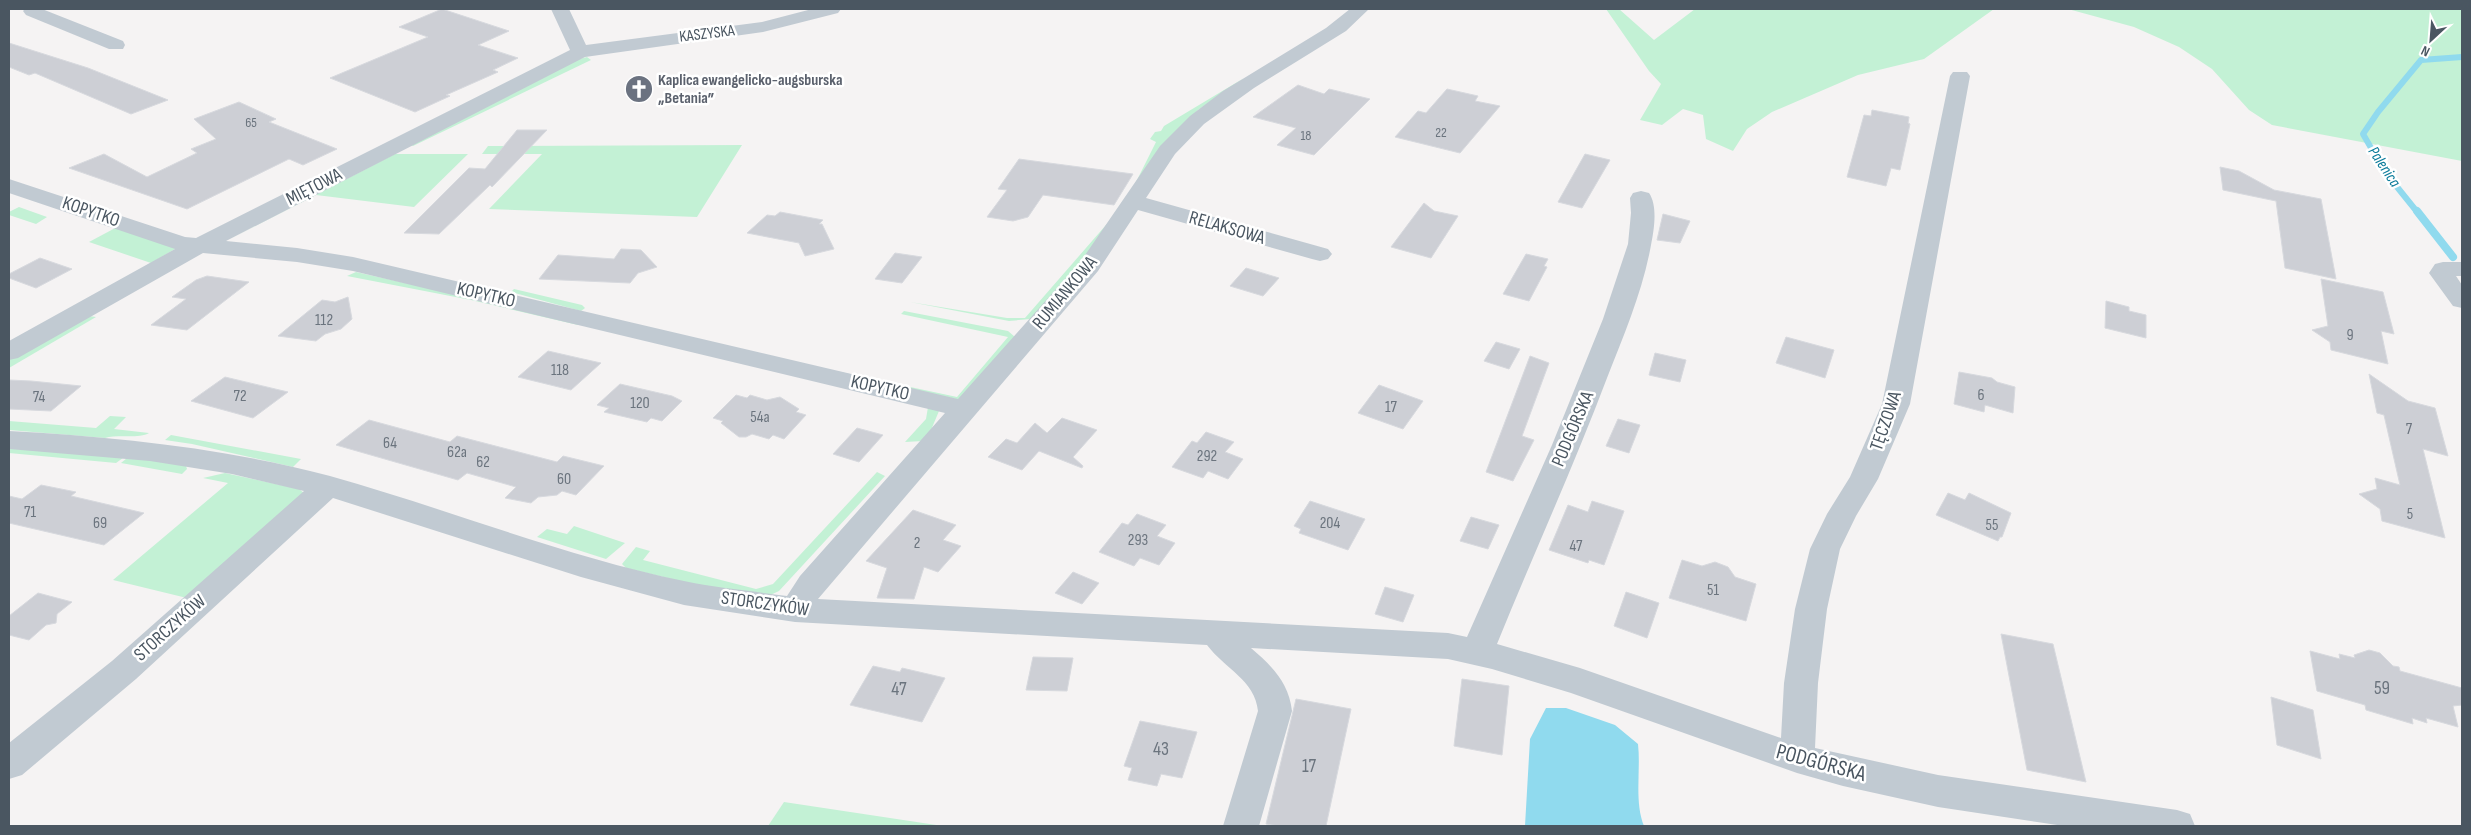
<svg xmlns="http://www.w3.org/2000/svg" width="2471" height="835" font-family="'Sofia Sans Condensed',sans-serif">
  <style>
    .green { fill: #c3f1d5 }
    .water { fill: #90daee }
    .lines { fill: none; stroke-linecap: round; stroke-linejoin: round }
    .stream-far1 { stroke: #90daee; stroke-width: 6 }
    .stream { stroke: #90daee; stroke-width: 8 }
    .building { fill: #cdcfd5; stroke: #d7d9de }
    .minor { fill: #c1cad2; fill-rule: evenodd }
    .labels { text-anchor: middle; dominant-baseline: central; stroke-width: 5; stroke-linejoin: round; paint-order: stroke }
    .far-number-label { font-size: 14px; fill: #6b747e }
    .far-street-label { font-size: 16px; fill: #4a5661; stroke: #fff }
    .far-worship-label { font-size: 16px; font-weight: bold; fill: #5b616d; stroke: #fff; text-anchor: start }
    .far-water-label { font-size: 16px; font-style: italic; fill: #0c7c9b; stroke: #fff }
    .number-label { font-size: 16px; fill: #6b747e }
    .street-label { font-size: 19px; fill: #4a5661; stroke: #fff }
    .near-number-label { font-size: 19px; fill: #6b747e }
    .near-street-label { font-size: 22px; fill: #4a5661; stroke: #fff }
  </style>
  <rect width="100%" height="100%" fill="#f5f3f3"/>
  <g class="green">
    <polygon points="1606,9 1619,9 1654,40 1695,9 1994,9 1924,59 1858,75 1772,112 1747,129 1733,151 1706,139 1703,115 1683,109 1662,125 1640,120 1661,84 1649,71"/>
    <polygon points="2068,9 2462,9 2462,161 2272,125 2249,110 2212,69 2179,47 2134,27"/>
    <polygon points="587,57 591,60 413,146 408,143 579,59"/>
    <polygon points="1244,78 1198,110 1164,144 1084,265 1030,319 1009,321 910,302 1007,318 1025,318 1126,202 1156,142 1150,139 1155,132 1161,131 1164,126"/>
    <polygon points="742,145 697,217 489,209 542,154 482,154 488,146"/>
    <polygon points="395,154 468,154 414,207 316,195 226,241"/>
    <polygon points="19,207 47,217 36,224 9,215 9,212"/>
    <polygon points="119,226 172,245 175,249 151,263 89,242"/>
    <polygon points="356,272 579,322 578,325 471,300 347,276"/>
    <polygon points="514,289 582,305 585,308 581,311 511,292"/>
    <polygon points="904,311 1008,331 1015,337 961,399 956,399 784,360 957,397 1008,337 901,314"/>
    <polygon points="82,315 96,317 9,368 9,356"/>
    <polygon points="928,407 939,411 931,430 923,441 905,442 926,419"/>
    <path d="M110,416L126,417L114,429L149,433C140,439 117,434 105,438L9,430V421L96,428Z"/>
    <polygon points="171,435 301,459 293,467 192,444 165,440"/>
    <polygon points="9,446 127,455 116,463 9,453"/>
    <polygon points="132,454 186,466 187,469 182,474 121,463"/>
    <polygon points="877,472 885,476 779,591 766,597 742,596 626,568 622,564 636,547 650,551 643,560 756,589 773,584"/>
    <polygon points="225,473 299,489 304,493 191,599 113,580 228,483 203,478"/>
    <polygon points="574,526 625,543 606,559 537,537 547,529 567,534"/>
    <polygon points="784,802 943,826 768,826"/>
  </g>
  <path class="water" d="M1546,708H1566L1615,725L1638,744C1641,771 1634,801 1644,826H1525L1530,739Z"/>
  <g class="lines">
    <polyline class="stream-far1" points="2418,213 2385,172 2363,134 2378,112 2421,60 2462,57"/>
    <polyline class="stream" points="2417,211 2453,257"/>
  </g>
  <g class="building">
    <polygon points="442,9 509,31 478,45 518,58 493,70 498,72 446,95 450,96 415,112 330,78 428,37 399,27"/>
    <polygon points="9,43 88,68 168,100 131,114 35,73 29,75 9,67"/>
    <polygon points="1298,85 1324,94 1329,89 1370,99 1314,155 1277,145 1296,128 1253,117"/>
    <polygon points="1447,89 1478,96 1475,101 1500,106 1460,153 1395,137 1418,111 1426,113"/>
    <polygon points="239,102 276,119 269,122 337,149 303,165 289,159 187,209 69,168 104,154 147,177 197,153 191,149 216,139 194,119"/>
    <polygon points="1872,110 1909,117 1908,123 1910,124 1900,170 1891,168 1886,186 1847,177 1864,115 1871,116"/>
    <polygon points="517,130 547,130 492,187 490,185 439,234 404,233 469,168 485,169"/>
    <polygon points="1585,154 1610,160 1582,208 1558,202"/>
    <polygon points="1019,159 1026,160 1133,174 1114,205 1043,195 1028,217 1013,221 987,217 1007,190 998,189"/>
    <polygon points="2220,167 2239,171 2274,190 2321,199 2336,279 2285,268 2276,201 2223,190"/>
    <polygon points="1424,203 1434,211 1458,216 1431,258 1391,247"/>
    <polygon points="780,212 823,220 819,224 822,224 834,249 805,256 799,243 747,233 767,215 775,216"/>
    <polygon points="1663,214 1690,221 1680,243 1657,240"/>
    <polygon points="621,249 641,250 657,267 638,273 630,283 539,279 558,255 614,259"/>
    <polygon points="895,253 922,257 902,283 875,279"/>
    <polygon points="1526,254 1548,259 1544,266 1547,267 1529,301 1503,294"/>
    <polygon points="40,258 72,269 36,288 9,278 9,274"/>
    <polygon points="1246,268 1279,278 1263,296 1230,286"/>
    <polygon points="207,276 249,282 187,330 151,325 186,299 172,297 196,280"/>
    <polygon points="2321,279 2383,292 2394,334 2381,331 2388,364 2331,350 2330,342 2312,330 2328,326"/>
    <polygon points="348,297 352,319 341,329 325,334 316,341 278,336 322,300 335,302"/>
    <polygon points="2106,301 2129,307 2129,311 2146,315 2146,338 2105,328"/>
    <polygon points="1786,337 1834,350 1825,378 1776,363"/>
    <polygon points="1496,342 1520,349 1509,369 1484,361"/>
    <polygon points="548,351 583,359 601,363 571,390 518,377"/>
    <polygon points="1655,353 1686,360 1680,382 1649,375"/>
    <polygon points="1530,356 1549,363 1522,436 1534,440 1513,481 1486,472"/>
    <polygon points="1959,372 1992,378 1997,382 2015,387 2013,413 1985,405 1984,412 1954,404"/>
    <polygon points="2369,374 2408,401 2435,408 2448,456 2423,449 2445,538 2382,521 2380,509 2359,494 2377,489 2375,478 2400,485 2384,415 2377,413"/>
    <polygon points="225,377 288,392 253,418 191,401"/>
    <polygon points="9,380 31,381 81,386 51,411 9,409"/>
    <polygon points="620,384 672,396 682,401 662,421 651,418 647,422 604,412 609,408 597,405"/>
    <polygon points="1379,385 1423,401 1403,429 1358,413"/>
    <polygon points="736,395 747,398 750,395 767,400 780,397 799,409 796,412 806,415 784,439 773,435 769,439 752,434 746,437 739,437 721,423 723,421 713,418"/>
    <polygon points="1062,418 1097,430 1073,457 1083,466 1082,468 1039,451 1022,470 988,457 1006,439 1017,443 1035,423 1047,433"/>
    <polygon points="1618,419 1640,425 1629,453 1606,446"/>
    <polygon points="369,420 450,442 457,436 557,462 563,456 604,466 576,495 562,491 557,495 538,497 531,503 505,498 516,487 467,473 458,480 336,445"/>
    <polygon points="857,428 883,435 859,462 833,454"/>
    <polygon points="1206,432 1234,442 1225,452 1243,459 1228,479 1208,471 1203,478 1172,467 1192,441 1197,443"/>
    <polygon points="41,485 76,492 71,496 144,513 104,545 9,523 9,496 22,499"/>
    <polygon points="1948,493 1965,500 1969,493 2011,513 2002,537 2000,537 1998,541 1936,515"/>
    <polygon points="1310,501 1365,519 1348,550 1299,533 1301,529 1294,526"/>
    <polygon points="1592,501 1624,511 1604,565 1589,560 1588,563 1549,550 1568,505 1588,512"/>
    <polygon points="913,510 956,525 943,540 961,546 938,572 924,567 914,599 877,598 887,568 866,561"/>
    <polygon points="1137,514 1166,525 1157,536 1175,543 1159,565 1140,558 1134,566 1099,552 1122,523 1128,525"/>
    <polygon points="1471,517 1499,525 1488,549 1460,541"/>
    <polygon points="1682,560 1702,566 1715,562 1728,567 1735,577 1756,584 1746,621 1669,598"/>
    <polygon points="1073,572 1099,583 1082,604 1055,593"/>
    <polygon points="1385,587 1414,595 1403,622 1375,614"/>
    <polygon points="1626,592 1659,603 1647,638 1614,626"/>
    <polygon points="38,593 72,602 57,614 56,623 46,625 29,640 9,635 9,616"/>
    <polygon points="2001,634 2053,644 2086,782 2027,770"/>
    <polygon points="2369,650 2380,653 2393,666 2399,667 2400,671 2462,688 2462,705 2453,706 2458,727 2426,718 2427,723 2412,718 2413,724 2366,710 2365,705 2317,691 2310,651 2340,659 2339,654 2355,658 2354,655"/>
    <polygon points="1033,657 1073,658 1067,691 1026,690"/>
    <polygon points="873,666 900,672 902,668 945,678 922,722 850,705"/>
    <polygon points="1462,679 1509,686 1502,755 1454,746"/>
    <polygon points="2271,697 2313,710 2321,759 2277,745"/>
    <polygon points="1296,699 1351,709 1326,826 1278,826 1266,824"/>
    <polygon points="1140,721 1197,732 1182,778 1161,774 1157,786 1128,780 1132,768 1124,766"/>
  </g>
  <g class="lines">
    <g class="minor">
      <polygon points="25,9 42,9 123,41 125,45 123,49 109,49 26,15 23,11"/>
      <path d="M551,9H569L586,45L762,22L812,9H841L838,13L763,32L585,57L226,241L297,248L353,257L958,399L1081,261L1160,146L1190,116L1223,91L1326,28L1350,9H1369L1346,31L1254,88L1204,124L1175,154L1146,198L1328,249L1332,254L1328,259L1320,261L1312,259L1138,210L1098,271L818,599L1448,633L1467,637L1552,445L1603,319L1628,244L1631,213L1630,198L1633,193L1641,191L1649,193C1658,206 1654,230 1651,245C1643,290 1624,335 1607,378C1573,468 1533,555 1497,644L1580,668L1781,738L1784,683L1795,609L1810,549L1827,514L1850,477L1882,404L1950,76L1953,72H1967L1970,76L1910,404L1878,479L1856,516L1840,549L1827,609L1818,683L1815,748L1938,775L2177,810L2190,814L2195,826H2064L1938,807L1843,786L1797,773L1571,693L1492,669L1448,659L1251,648C1272,666 1289,683 1292,711L1259,826H1223L1258,711C1255,680 1225,669 1207,645L795,622L684,605L581,577L333,498L136,679L22,775L9,779V743L112,661L304,491L232,474L150,461L9,449V431C117,437 225,448 330,476C448,509 563,556 684,581C717,588 753,591 787,596L800,576L945,413L353,271L297,262L203,253L18,358L9,360V341L175,249L9,193V179L185,237L196,238L570,50Z"/>
      <polygon points="2443,262 2462,262 2462,276 2456,276 2462,285 2462,308 2453,306 2429,273 2435,264"/>
    </g>
  </g>
  <defs>
    <symbol id="church-disc" viewBox="-11 -11 22 22"><circle r="9.5" fill="#6b7280" stroke="#fff"/><path d="M-1.2-6h2.4v3.5h3.3v2.4h-3.3V6h-2.4V-.1h-3.3v-2.4h3.3Z" fill="#fff"/></symbol>
  </defs>
  <g fill-rule="evenodd">
    <use href="#church-disc" x="623" y="73" width="32" height="32"/>
  </g>
  <g class="labels">
    <g class="far-number-label">
      <text x="251" y="122">65</text>
      <text x="1441" y="132">22</text>
      <text x="1306" y="135">18</text>
    </g>
    <g class="far-street-label">
      <text transform="translate(707 34) rotate(-7)">KASZYSKA</text>
    </g>
    <g class="far-worship-label">
      <text x="658" y="80">Kaplica ewangelicko-augsburska<tspan x="658" dy="18">„Betania”</tspan></text>
    </g>
    <g class="far-water-label">
      <text transform="translate(2384 167) rotate(56)">Palenica</text>
    </g>
    <g class="number-label">
      <text x="324" y="320">112</text>
      <text x="2350" y="335">9</text>
      <text x="560" y="370">118</text>
      <text x="1981" y="395">6</text>
      <text x="240" y="396">72</text>
      <text x="39" y="397">74</text>
      <text x="640" y="403">120</text>
      <text x="1391" y="407">17</text>
      <text x="760" y="417">54a</text>
      <text x="2409" y="429">7</text>
      <text x="390" y="443">64</text>
      <text x="457" y="452">62a</text>
      <text x="1207" y="456">292</text>
      <text x="483" y="462">62</text>
      <text x="564" y="479">60</text>
      <text x="30" y="512">71</text>
      <text x="2410" y="514">5</text>
      <text x="100" y="523">69</text>
      <text x="1330" y="523">204</text>
      <text x="1992" y="525">55</text>
      <text x="1138" y="540">293</text>
      <text x="917" y="543">2</text>
      <text x="1576" y="546">47</text>
      <text x="1713" y="590">51</text>
    </g>
    <g class="street-label">
      <text transform="translate(314 187) rotate(-27)">MIĘTOWA</text>
      <text transform="translate(91 212) rotate(19)">KOPYTKO</text>
      <text transform="translate(1227 228) rotate(16)">RELAKSOWA</text>
      <text transform="translate(1065 293) rotate(-50)">RUMIANKOWA</text>
      <text transform="translate(486 295) rotate(13)">KOPYTKO</text>
      <text transform="translate(880 388) rotate(13)">KOPYTKO</text>
      <text transform="translate(1886 421) rotate(-71)">TĘCZOWA</text>
      <text transform="translate(1573 429) rotate(-67)">PODGÓRSKA</text>
      <text transform="translate(765 604) rotate(8)">STORCZYKÓW</text>
      <text transform="translate(170 628) rotate(-42)">STORCZYKÓW</text>
    </g>
    <g class="near-number-label">
      <text x="2382" y="688">59</text>
      <text x="899" y="689">47</text>
      <text x="1161" y="749">43</text>
      <text x="1309" y="766">17</text>
    </g>
    <g class="near-street-label">
      <text transform="translate(1821 763) rotate(15)">PODGÓRSKA</text>
    </g>
  </g>
  <rect width="2471" height="835" fill="none" stroke="#4a5661" stroke-width="20"/>
  <g transform="translate(2431 40) rotate(206)" stroke="#ffffff" stroke-width="4" paint-order="stroke">
  <path d="M0-4L9 19L0 12L-9 19Z" fill="#4a5661"/>
  <text y="-8" font-size="14" font-weight="bold" text-anchor="middle" fill="#4a5661">N</text>
  </g>
</svg>
